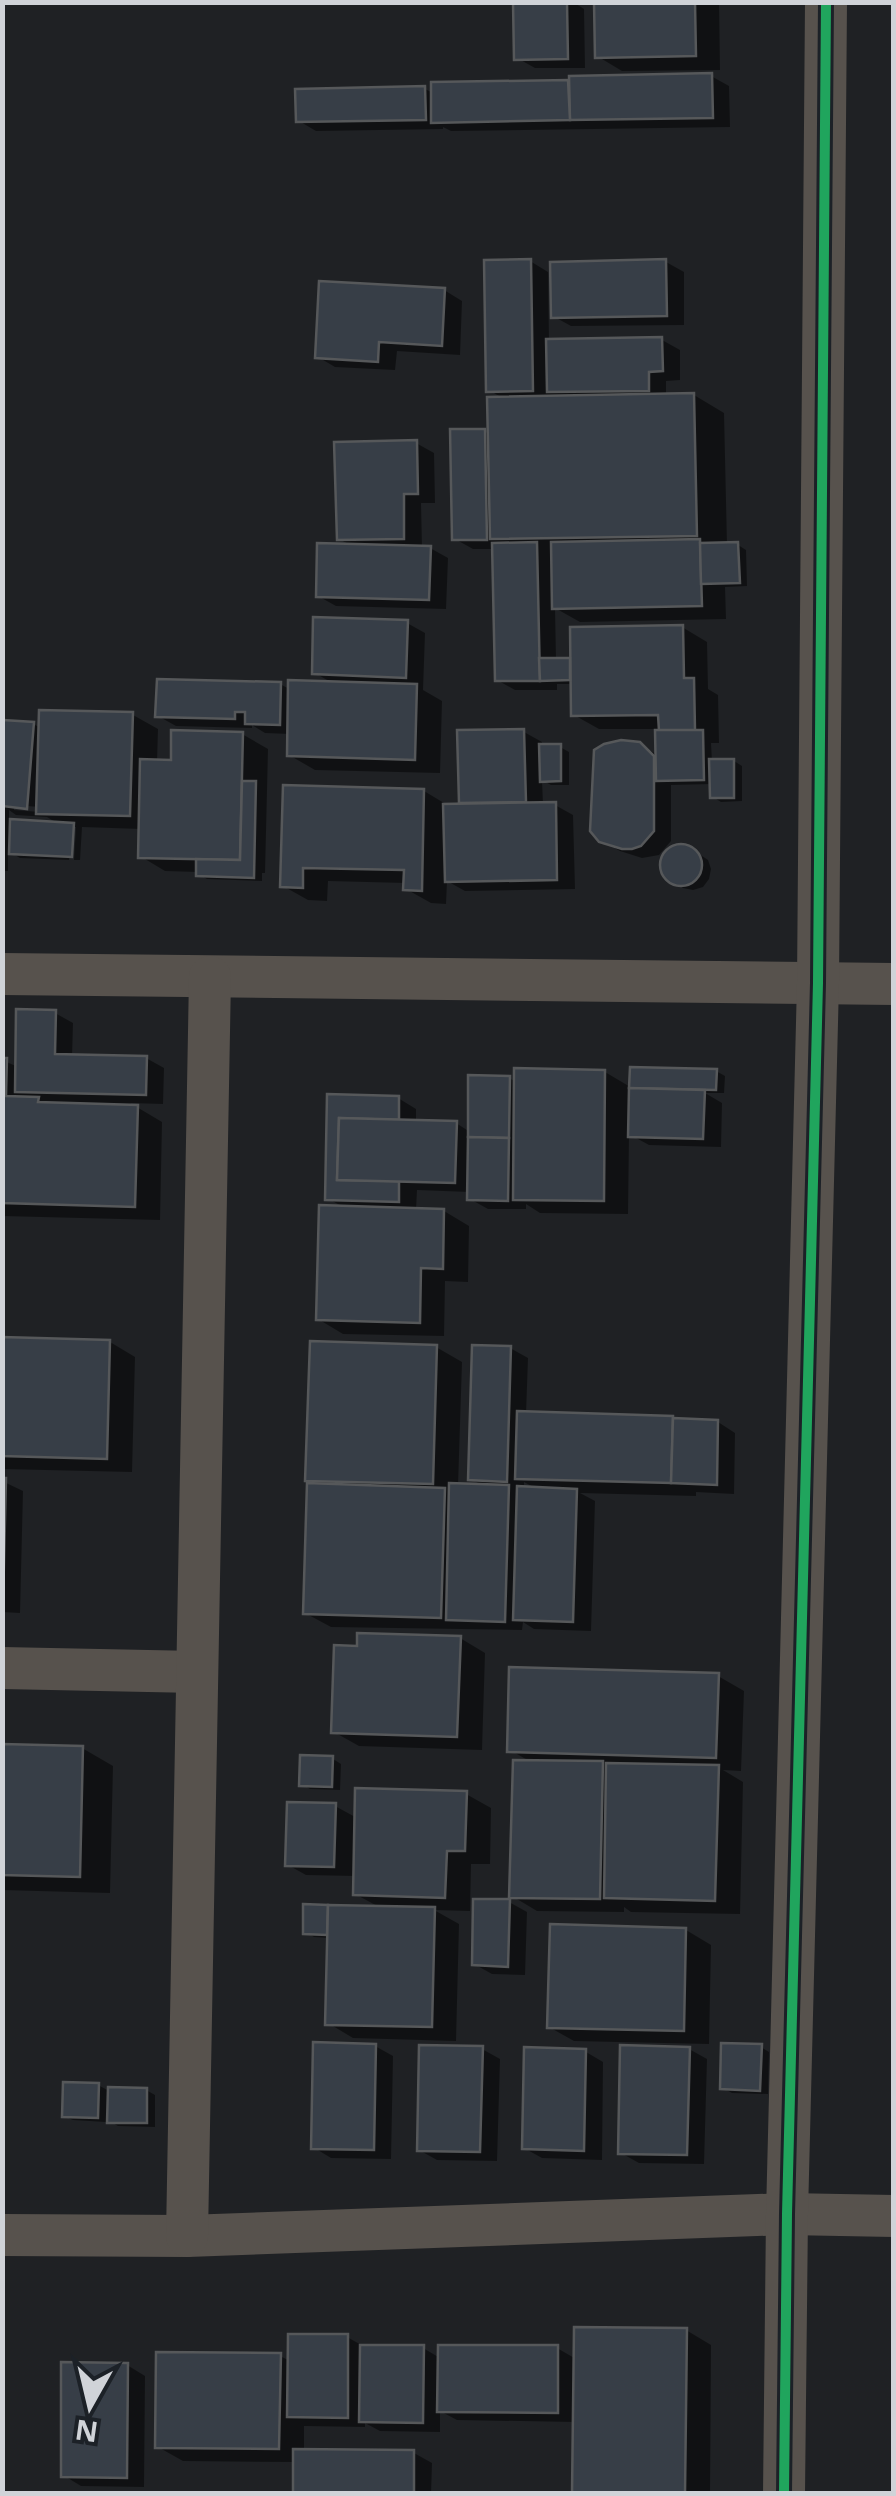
<svg xmlns="http://www.w3.org/2000/svg" width="896" height="2496" font-family="'Open Sans',sans-serif">
  <style>
    .shadow { fill: #0007; fill-rule: evenodd }
    .building { fill: #373e47; stroke: #56585a; stroke-width: 2.5 }
    .lines { fill: none; stroke-linecap: round; stroke-linejoin: round }
    .minor { stroke: #57524d; stroke-width: 42 }
    .cycleway-casing { stroke: #1c2127; stroke-width: 16 }
    .cycleway { stroke: #20a55d; stroke-width: 10 }
  </style>
  <rect width="100%" height="100%" fill="#1f2124"/>
  <g class="shadow">
    <polygon points="516,2 573,2 584,9 585,68 535,68 517,58"/>
    <polygon points="596,2 719,2 720,70 622,71 597,56"/>
    <polygon points="711,76 729,86 730,127 451,131 443,127 443,129 316,131 299,121 425,89 433,93 433,85 571,82"/>
    <polygon points="530,261 548,272 549,342 662,340 680,350 680,380 666,381 666,396 694,395 724,413 727,545 738,545 746,550 747,586 725,587 726,619 580,622 555,608 556,660 573,662 682,627 707,642 708,689 718,695 719,743 711,743 712,762 734,761 742,766 742,801 721,802 713,797 712,784 671,785 671,841 659,855 642,858 620,851 601,840 640,745 658,755 658,729 599,729 574,715 573,684 557,684 557,690 515,690 497,680 494,549 473,549 455,539 484,431 491,435 504,399 489,390"/>
    <polygon points="666,262 684,272 684,325 571,326 551,315"/>
    <polygon points="444,290 462,301 460,355 397,351 395,370 335,367 318,357"/>
    <polygon points="416,443 434,453 435,503 421,503 422,548 430,548 448,558 446,609 336,606 318,596 352,546 339,539"/>
    <polygon points="407,623 425,633 423,690 442,701 440,773 315,770 289,755 290,734 265,733 252,725 252,728 176,726 158,716 280,684 291,690 334,684 315,673"/>
    <path d="M133,715L158,729L157,762H173L242,734L268,749L265,873H262V881L207,879L198,874V872L165,871L140,856L141,829L82,827L80,860H74L76,827H71L69,860L20,858L8,851V871H2V759L6,722L33,724L41,728ZM14,805L40,807V812L14,810ZM9,810L16,815L47,817L60,825L9,822Z"/>
    <polygon points="460,732 524,732 542,742 542,747 560,747 569,752 569,785 551,785 542,780 543,805 555,805 573,815 575,889 465,891 447,881 446,904 431,903 406,889 406,883 328,881 327,901 308,900 283,886 285,788 424,791 449,806 461,806"/>
    <polygon points="680,845 690,848 708,860 711,869 709,879 703,887 693,890 683,888 665,876 662,866 664,856 671,849"/>
    <polygon points="55,1013 73,1023 72,1057 146,1058 164,1068 163,1104 130,1103 162,1122 160,1220 2,1216 2,1060 18,1067"/>
    <polygon points="716,1071 725,1076 724,1093 705,1093 722,1103 721,1147 649,1145 629,1134 628,1214 540,1213 526,1204 526,1209 488,1209 470,1199 470,1192 417,1190 416,1210 444,1211 469,1226 468,1282 445,1281 444,1336 343,1334 318,1319 345,1208 327,1198 398,1098 416,1109 416,1123 456,1123 470,1132 509,1078 516,1082 605,1072 632,1088"/>
    <polygon points="110,1342 135,1357 132,1472 2,1469 2,1395"/>
    <path d="M436,1347L462,1362L458,1486L485,1487L471,1479L510,1348L528,1358L526,1414L672,1418L677,1421L718,1422L735,1433L734,1494L696,1492V1496L580,1493L595,1501L591,1631L534,1629L523,1622L522,1630L331,1627L305,1613L320,1486L308,1479ZM524,1482L539,1490L524,1489Z"/>
    <polygon points="2,1481 23,1491 20,1613 2,1612"/>
    <polygon points="460,1638 485,1653 482,1750 359,1746 334,1732 359,1648"/>
    <polygon points="718,1676 744,1691 741,1771 723,1770 743,1782 740,1914 631,1912 624,1907 624,1912 537,1911 512,1896 531,1762 510,1750"/>
    <polygon points="2,1746 82,1748 113,1766 110,1893 2,1890"/>
    <polygon points="333,1759 341,1764 340,1790 310,1789 302,1784"/>
    <polygon points="466,1794 491,1808 490,1864 471,1864 470,1911 434,1910 459,1924 456,2041 353,2038 328,2023 330,1938 314,1937 306,1932 306,1907 381,1908 355,1894 356,1876 306,1875 288,1865 335,1806 357,1818"/>
    <polygon points="509,1902 527,1912 525,1975 492,1974 474,1964"/>
    <polygon points="686,1930 711,1945 709,2044 574,2041 549,2027"/>
    <polygon points="375,2046 393,2056 391,2159 331,2158 313,2147"/>
    <polygon points="761,2047 769,2052 768,2094 732,2093 723,2088"/>
    <polygon points="482,2049 500,2059 497,2161 437,2160 419,2150"/>
    <polygon points="689,2049 707,2059 704,2164 639,2163 621,2153"/>
    <polygon points="586,2052 603,2062 602,2160 542,2158 524,2148"/>
    <polygon points="98,2085 111,2092 146,2090 155,2095 155,2127 118,2126 106,2119 106,2122 73,2120 64,2116"/>
    <polygon points="686,2330 711,2345 710,2494 575,2494 575,2422 457,2420 440,2411 440,2432 380,2431 365,2423 365,2427 304,2426 304,2452 414,2453 432,2463 431,2494 296,2494 296,2462 183,2461 158,2447 280,2356 290,2361 347,2337 365,2347 423,2348 440,2358 557,2348 576,2359"/>
    <polygon points="127,2365 145,2376 144,2487 81,2486 63,2475"/>
  </g>
  <g class="building">
    <polygon points="513,2 567,2 568,59 514,60"/>
    <polygon points="594,2 695,2 696,56 595,58"/>
    <polygon points="712,73 713,118 570,120 569,76"/>
    <polygon points="568,80 570,120 431,123 431,82"/>
    <polygon points="425,86 426,120 296,122 295,89"/>
    <polygon points="531,259 533,391 486,392 484,260"/>
    <polygon points="666,259 667,316 551,318 550,262"/>
    <polygon points="319,281 445,288 442,346 379,342 378,362 315,358"/>
    <polygon points="662,337 663,371 649,372 649,391 547,392 546,339"/>
    <polygon points="694,393 697,536 490,539 487,397"/>
    <polygon points="450,429 485,429 487,540 452,540"/>
    <polygon points="417,440 418,494 404,494 404,539 337,540 334,442"/>
    <polygon points="700,539 702,606 552,609 551,542"/>
    <polygon points="537,542 540,681 495,681 492,543"/>
    <polygon points="738,542 740,583 701,584 700,543"/>
    <polygon points="317,543 431,546 429,600 316,597"/>
    <polygon points="313,617 408,620 406,678 312,674"/>
    <polygon points="683,625 684,678 694,678 695,730 659,731 658,715 571,716 570,627"/>
    <polygon points="539,658 570,658 570,680 540,681"/>
    <polygon points="157,679 281,682 280,725 245,724 245,712 235,712 235,719 155,717"/>
    <polygon points="288,680 417,684 415,760 287,756"/>
    <polygon points="39,710 133,712 130,816 36,814"/>
    <polygon points="3,720 34,722 27,809 2,806"/>
    <polygon points="524,729 526,802 459,803 457,730"/>
    <polygon points="171,730 243,732 240,860 138,858 140,759 171,760"/>
    <polygon points="655,730 703,730 704,780 656,781"/>
    <polygon points="621,740 640,742 654,756 654,831 641,846 632,849 622,849 599,842 590,831 594,750 604,744"/>
    <polygon points="539,744 561,744 561,781 540,782"/>
    <polygon points="709,759 734,759 734,798 710,798"/>
    <polygon points="242,781 256,781 254,878 196,876 196,859 240,860"/>
    <polygon points="283,785 424,789 422,891 403,890 404,870 303,868 303,888 280,887"/>
    <polygon points="556,802 557,880 445,882 443,804"/>
    <polygon points="10,819 74,823 72,857 9,854"/>
    <circle cx="681" cy="865" r="21"/>
    <polygon points="16,1009 56,1010 55,1054 147,1056 146,1095 15,1092"/>
    <polygon points="2,1058 7,1058 6,1096 39,1097 38,1102 138,1105 135,1207 2,1203"/>
    <polygon points="630,1067 717,1069 716,1090 629,1088"/>
    <polygon points="514,1068 605,1070 604,1201 513,1200"/>
    <polygon points="468,1075 510,1076 509,1138 468,1137"/>
    <polygon points="629,1088 705,1090 703,1139 628,1137"/>
    <polygon points="327,1094 399,1096 399,1120 339,1118 337,1180 399,1181 399,1202 325,1200"/>
    <polygon points="339,1118 457,1121 455,1183 337,1180"/>
    <polygon points="468,1137 509,1138 508,1201 467,1200"/>
    <polygon points="319,1205 444,1209 443,1269 421,1268 420,1323 316,1320"/>
    <polygon points="2,1337 110,1340 107,1459 2,1456"/>
    <polygon points="310,1341 437,1345 433,1484 305,1481"/>
    <polygon points="472,1345 511,1346 507,1482 468,1480"/>
    <polygon points="517,1411 673,1416 671,1483 515,1479"/>
    <polygon points="673,1418 718,1420 717,1485 671,1483"/>
    <polygon points="2,1478 6,1478 3,1604 2,1604"/>
    <polygon points="307,1483 445,1488 441,1618 303,1614"/>
    <polygon points="449,1483 509,1485 505,1622 446,1620"/>
    <polygon points="517,1486 577,1489 573,1622 513,1620"/>
    <polygon points="357,1633 461,1636 457,1737 331,1733 334,1645 357,1646"/>
    <polygon points="509,1667 719,1673 716,1758 507,1752"/>
    <polygon points="2,1744 83,1746 80,1877 2,1875"/>
    <polygon points="300,1755 333,1756 332,1787 299,1786"/>
    <polygon points="513,1760 603,1761 600,1899 509,1898"/>
    <polygon points="606,1763 719,1765 715,1901 604,1898"/>
    <polygon points="355,1788 467,1791 465,1851 447,1851 445,1898 353,1895"/>
    <polygon points="287,1802 336,1803 334,1867 285,1866"/>
    <polygon points="473,1899 510,1899 508,1967 472,1965"/>
    <polygon points="303,1904 328,1905 327,1935 303,1934"/>
    <polygon points="328,1905 435,1907 432,2027 325,2025"/>
    <polygon points="550,1924 686,1928 684,2031 547,2028"/>
    <polygon points="313,2042 376,2044 374,2150 311,2149"/>
    <polygon points="721,2043 762,2044 760,2091 720,2089"/>
    <polygon points="419,2045 483,2046 480,2152 417,2151"/>
    <polygon points="620,2045 690,2047 687,2155 618,2154"/>
    <polygon points="524,2047 586,2049 584,2151 522,2149"/>
    <polygon points="63,2082 99,2083 98,2118 62,2117"/>
    <polygon points="108,2087 147,2088 147,2123 107,2123"/>
    <polygon points="574,2327 687,2328 685,2494 572,2494"/>
    <polygon points="288,2334 348,2334 348,2418 287,2417"/>
    <polygon points="360,2345 424,2345 423,2423 359,2422"/>
    <polygon points="438,2345 558,2345 558,2413 437,2412"/>
    <polygon points="156,2352 281,2353 279,2449 155,2448"/>
    <polygon points="61,2362 128,2363 127,2478 61,2477"/>
    <polygon points="293,2449 414,2450 414,2494 293,2494"/>
  </g>
  <g class="lines">
    <g class="minor">
      <polyline points="2,974 894,984"/>
      <polyline points="2,1668 197,1672"/>
      <polyline points="2,2235 187,2236 787,2214 894,2216"/>
      <polyline points="187,2236 210,977"/>
      <polyline points="784,2494 787,2214 818,983 826,2"/>
    </g>
    <defs>
      <polyline id="cycleway" points="784,2494 787,2214 818,983 826,2"/>
    </defs>
    <use href="#cycleway" class="cycleway-casing"/>
    <use href="#cycleway" class="cycleway"/>
  </g>
  <rect width="896" height="2496" fill="none" stroke="#d0d3d8" stroke-width="10"/>
  <g transform="translate(90 2406) rotate(188)" stroke="#1c2127" stroke-width="8" paint-order="stroke">
  <path d="M0-8L18 38L0 25L-18 38Z" fill="#d0d3d8"/>
  <text y="-15" font-size="28" font-weight="bold" text-anchor="middle" fill="#d0d3d8">N</text>
  </g>
</svg>
